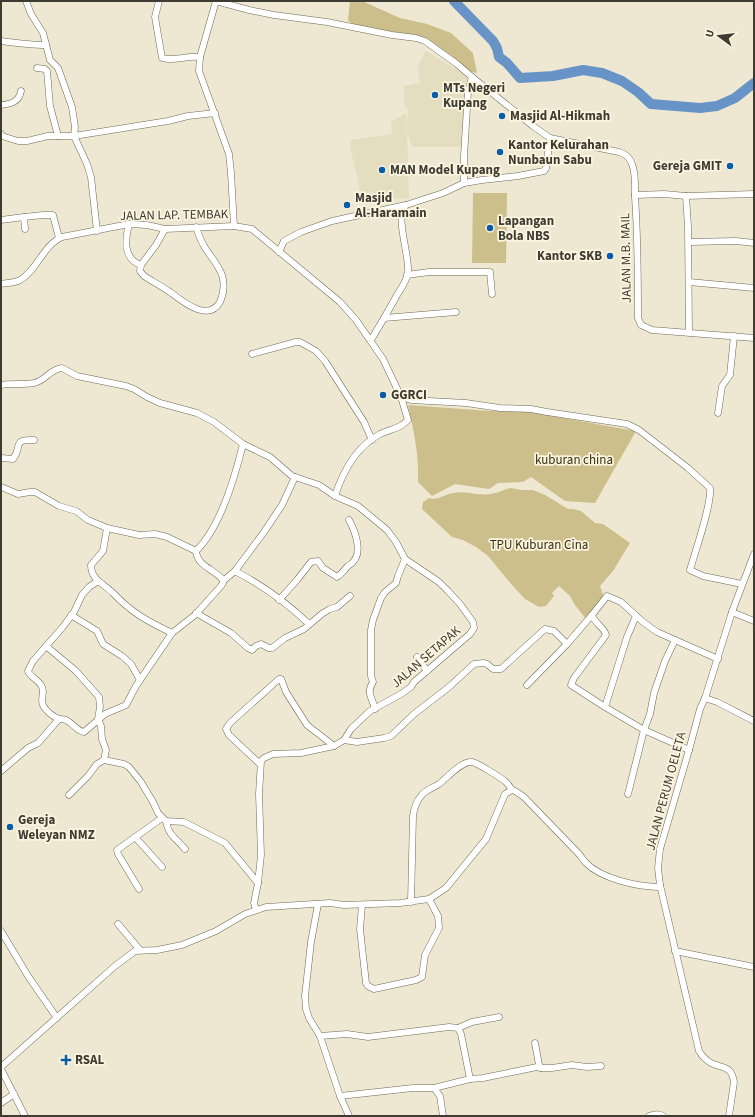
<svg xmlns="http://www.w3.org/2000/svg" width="755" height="1117" font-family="'Source Sans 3',sans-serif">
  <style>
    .built { fill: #e5ddc0 }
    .green { fill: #ccbf8b }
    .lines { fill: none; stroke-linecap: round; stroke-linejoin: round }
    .river { stroke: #6893c7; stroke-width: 10 }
    .minor-casing { stroke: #6d6855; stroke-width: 7 }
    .minor { stroke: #fff; stroke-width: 6 }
    .poi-dot { fill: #085caa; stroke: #fbf5e0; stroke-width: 1.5 }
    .labels { text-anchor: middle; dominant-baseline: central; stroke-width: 3.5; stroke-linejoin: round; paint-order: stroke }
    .poi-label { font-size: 13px; font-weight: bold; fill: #3d3b32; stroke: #fbf5e0; text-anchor: start }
    .street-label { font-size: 13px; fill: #3d3b32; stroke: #fbf5e0 }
    .park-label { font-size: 13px; fill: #372f0f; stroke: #fbf5e0 }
  </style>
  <rect width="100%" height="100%" fill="#eee8d3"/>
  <polygon class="built" points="426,51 467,76 462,147 412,147 407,132 409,198 361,201 360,190 351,151 350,140 392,134 391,122 406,113 407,128 408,109 404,104 404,86 420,83 418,65"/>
  <g class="green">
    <polygon points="350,1 362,1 400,18 427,24 451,33 473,53 477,73 462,70 431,47 405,34 362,27 351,23 348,20"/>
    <polygon points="473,193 507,193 506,263 472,263"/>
    <path d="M408,405L490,411L529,412L636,431L595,503L565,501L531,477L523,482L498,483L489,489L455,484L432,496L418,482C419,453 414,433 408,405Z"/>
    <path d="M511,488L521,490H533L545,495L568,509H573L581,511L595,523L603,524L630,543L613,571L600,586L603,595L597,606L586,619L575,605L570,596L559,586L552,593L554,596L546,606L539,607L525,599L511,584L488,556L476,547L463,540L452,537L422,509L423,502L429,498C437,501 445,494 453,493C466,490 478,496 490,494C498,493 504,489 511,488Z"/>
  </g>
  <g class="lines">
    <polyline class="river" points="454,1 493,41 497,48 499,57 507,63 520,78 553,76 583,70 602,73 622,81 638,92 651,104 700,108 717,106 735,98 754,83"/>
    <defs>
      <g id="minor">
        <polyline points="26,1 31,14 43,33 50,60 58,68 72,107 75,127 74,136 87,164 91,177 97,231"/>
        <path d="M159,1L155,17L162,58C174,62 187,55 200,57"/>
        <path d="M216,1L249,10L274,15L327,22L392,35L416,38L425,41L457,64L472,77L533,126L550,138L546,168L544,171L518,176L482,180L464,183L443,193L406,205C394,215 410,256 408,273C407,280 401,289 397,295C389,310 380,325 371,340"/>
        <polyline points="216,1 200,57 199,71 229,154 231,173 234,226"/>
        <path d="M1,41C16,43 31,45 46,45"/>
        <polyline points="37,68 45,69 47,71 50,106 58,136"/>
        <path d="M1,105C11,104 19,102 21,91"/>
        <polyline points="1,134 2,136 18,141 27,141 48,136 74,136 168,121 188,116 215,113"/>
        <path d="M550,138L619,152C626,154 630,158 632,164C636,174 635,187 635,197C638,238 638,278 638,318L641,325L652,330L754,338"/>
        <polyline points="464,183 464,156 468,92 472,77"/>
        <polyline points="635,195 664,194 686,196 754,194"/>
        <polyline points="686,196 688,227 689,332"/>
        <polyline points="24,217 43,215 53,215 59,238"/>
        <polyline points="1,220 24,217 25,229"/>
        <path d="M129,224C125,240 123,259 141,265"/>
        <path d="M165,229L156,245L141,265L140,271L144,276C152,281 161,286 170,292C182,301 208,323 220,302C224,293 225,285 222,275C218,264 210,256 204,246C201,241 198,233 196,227"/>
        <polyline points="689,242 736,241 754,243"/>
        <polyline points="279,252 284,241 301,232 332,221 406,205"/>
        <polyline points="407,275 429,272 490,272 492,294"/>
        <polyline points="689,282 754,288"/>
        <path d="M1,284C7,283 14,283 20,280C37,271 43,245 62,237L129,224L147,225L165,229L234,226L252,229L340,302L356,320L383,359L401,397L408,420C400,429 390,429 380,434C356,447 343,471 335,496"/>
        <polyline points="384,318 456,312"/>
        <polyline points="252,354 296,342 300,342 316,351 325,361 364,422 372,440"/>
        <path d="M1,385C12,383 23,385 34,383C45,381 50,369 62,368L77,376L126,386L134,389L147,397L160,403L197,413L214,422L243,444L270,457L292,476L319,485L335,496L358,506L387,530L396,542L405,559L439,582L448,591L460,604L473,622L474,628L470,634L414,682L411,687L401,694L370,711L351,729L344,740L334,746L301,753L273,754L264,758L261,761L259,794L261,855L258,883"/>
        <path d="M401,397L411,400L466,403L500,408L531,409L547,412L627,424L639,430L688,468L710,488C712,504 695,552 690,570L703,576L742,584"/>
        <polyline points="718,413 722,386 730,375 734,336"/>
        <path d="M1,458L13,459C23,447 11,439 34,440"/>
        <path d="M1,487L18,494L30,492H35L59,506L76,511L88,520L107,528L139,535L155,534L167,537L196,551C197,566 214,569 223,580V583L221,586L195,615L172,633L136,686L126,705L105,714L84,732C75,730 73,723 66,720C64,719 62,719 60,719C54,718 45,710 43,705C40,699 45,693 42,687C39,680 30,677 28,671L33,661L62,628L74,612L82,595L89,587L98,581"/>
        <path d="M107,528L103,551L91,565C91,580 104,584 113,593C132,613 147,621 172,633"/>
        <path d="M196,551C221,527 235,477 243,444"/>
        <path d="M235,571C262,585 287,603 309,624"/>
        <polyline points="223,581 235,571 264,532 282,505 295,477"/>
        <path d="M279,600L297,580L311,562L318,561L323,568L337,577C342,574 344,570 348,566C350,564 352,564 353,562C363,552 355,531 349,520"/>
        <polyline points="732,612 754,621"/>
        <polyline points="196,613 231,633 248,648 252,650 256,646 261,644 269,648 272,648 285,638 304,629 323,613 330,609 337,607 350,596"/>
        <polyline points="71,615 97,631 103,644 122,656 131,664 140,680"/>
        <polyline points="46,646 76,671 99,697 100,707 98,719 101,726 102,739 106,750 104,760"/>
        <polyline points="417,657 427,671"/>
        <polyline points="527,685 567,644 592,615"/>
        <polyline points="705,698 717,702 754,721"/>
        <polyline points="605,707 627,637 636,616"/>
        <path d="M375,709C372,697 366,693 373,682L371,676V630L373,620L381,598L385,592L396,583L398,576L405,559"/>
        <polyline points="344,740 357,742 384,738 391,736 414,714 449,687 474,664 483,663 487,664 493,669 501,669 545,629 554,631 567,644"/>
        <path d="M689,750L644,730L605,707L571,685L574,678L606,635C604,627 594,623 592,615L607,596L621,602L643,622L657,632L718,659"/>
        <polyline points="104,760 124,764 129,767 141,782 153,802 158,813 166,821 184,822 225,843 258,883 254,903 256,910"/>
        <polyline points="260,764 229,735 226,729 230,723 279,679 281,679 286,692 307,725 334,746"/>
        <polyline points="1,771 28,748 38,743 59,719"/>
        <polyline points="628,794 644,730 650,714 654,693 665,661 675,640"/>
        <polyline points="69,795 88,776 97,764 104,760"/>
        <path d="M166,821C168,835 176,838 185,849"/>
        <polyline points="135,837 162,867"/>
        <polyline points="139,889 118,854 117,850 162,818"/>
        <path d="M411,902L413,816C414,808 416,802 421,796C425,790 433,788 439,784C447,778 461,761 472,762C478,763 501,778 506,782C508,784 510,787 512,790"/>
        <polyline points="318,904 311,942 305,996 306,1009 309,1018 320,1036 340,1096 349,1116"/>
        <polyline points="362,905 360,929 366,983 368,986 374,989 416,980 422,977 425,955 439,928 438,916 429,899"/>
        <polyline points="118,924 140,950"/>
        <polyline points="1,931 28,976 57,1018"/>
        <polyline points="675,951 754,967"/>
        <polyline points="458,1028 472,1022 499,1017"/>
        <polyline points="320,1036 347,1034 368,1037 449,1027 458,1028 461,1034 470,1079"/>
        <polyline points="535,1043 539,1065 541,1068 552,1068 572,1065 587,1067 601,1066"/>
        <path d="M1,1067L115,966L135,951L157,950L182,945L216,931L245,914L266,907L330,903L344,905L400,903L429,899L446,888L486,839L505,794L512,790L515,791L524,797L578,853C581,856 583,860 586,863C602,879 636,886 657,887L660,885"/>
        <polyline points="1,1069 25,1116"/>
        <polyline points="434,1088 440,1096 443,1116"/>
        <polyline points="340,1096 413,1088 434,1088 470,1079 483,1078 537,1067 541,1068"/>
        <polyline points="1,1103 14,1094"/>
        <path d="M649,1116C654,1114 659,1113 663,1116"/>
        <path d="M729,1116L734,1082C731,1065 724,1069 711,1063C706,1060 702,1056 699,1051L660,885L658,868L660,849L689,750L700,709L705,698L732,612L754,554"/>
      </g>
    </defs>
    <use href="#minor" class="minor-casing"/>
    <use href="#minor" class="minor"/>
  </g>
  <g class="poi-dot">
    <circle cx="435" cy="95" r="4"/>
    <circle cx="502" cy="116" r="4"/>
    <circle cx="500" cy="152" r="4"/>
    <circle cx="730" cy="166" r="4"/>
    <circle cx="382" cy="170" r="4"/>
    <circle cx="347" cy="205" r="4"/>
    <circle cx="490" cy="228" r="4"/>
    <circle cx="610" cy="256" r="4"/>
    <circle cx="383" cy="395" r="4"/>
    <circle cx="10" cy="827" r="4"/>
    <path d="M64 1054h4v4h4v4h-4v4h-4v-4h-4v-4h4z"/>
  </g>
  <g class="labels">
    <g class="poi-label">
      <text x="443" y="88">MTs Negeri<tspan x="443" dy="15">Kupang</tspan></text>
      <text x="510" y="116">Masjid Al-Hikmah</text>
      <text x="508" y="145">Kantor Kelurahan<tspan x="508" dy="15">Nunbaun Sabu</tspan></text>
      <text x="722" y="166" text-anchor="end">Gereja GMIT</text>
      <text x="390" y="170">MAN Model Kupang</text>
      <text x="355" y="198">Masjid<tspan x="355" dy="15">Al-Haramain</tspan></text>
      <text x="498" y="221">Lapangan<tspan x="498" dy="15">Bola NBS</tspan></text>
      <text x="602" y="256" text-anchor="end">Kantor SKB</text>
      <text x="391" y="395">GGRCI</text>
      <text x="18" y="820">Gereja<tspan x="18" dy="15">Weleyan NMZ</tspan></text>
      <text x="75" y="1060">RSAL</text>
    </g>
    <g class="street-label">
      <text transform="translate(174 215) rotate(-1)">JALAN LAP. TEMBAK</text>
      <text transform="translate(626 258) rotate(-91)">JALAN M.B. MAIL</text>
      <text transform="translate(426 657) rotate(-41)">JALAN SETAPAK</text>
      <text transform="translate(666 791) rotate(-75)">JALAN PERUM OELETA</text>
    </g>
    <g class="park-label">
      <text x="574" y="460">kuburan china</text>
      <text x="539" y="545">TPU Kuburan Cina</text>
    </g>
  </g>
  <rect width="755" height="1117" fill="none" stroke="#3d3b32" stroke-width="4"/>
  <g transform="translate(719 36) rotate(285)" stroke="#fbf5e0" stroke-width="3" paint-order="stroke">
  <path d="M0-3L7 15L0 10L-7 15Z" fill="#3d3b32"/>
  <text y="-6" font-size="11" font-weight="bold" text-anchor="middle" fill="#3d3b32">U</text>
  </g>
</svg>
